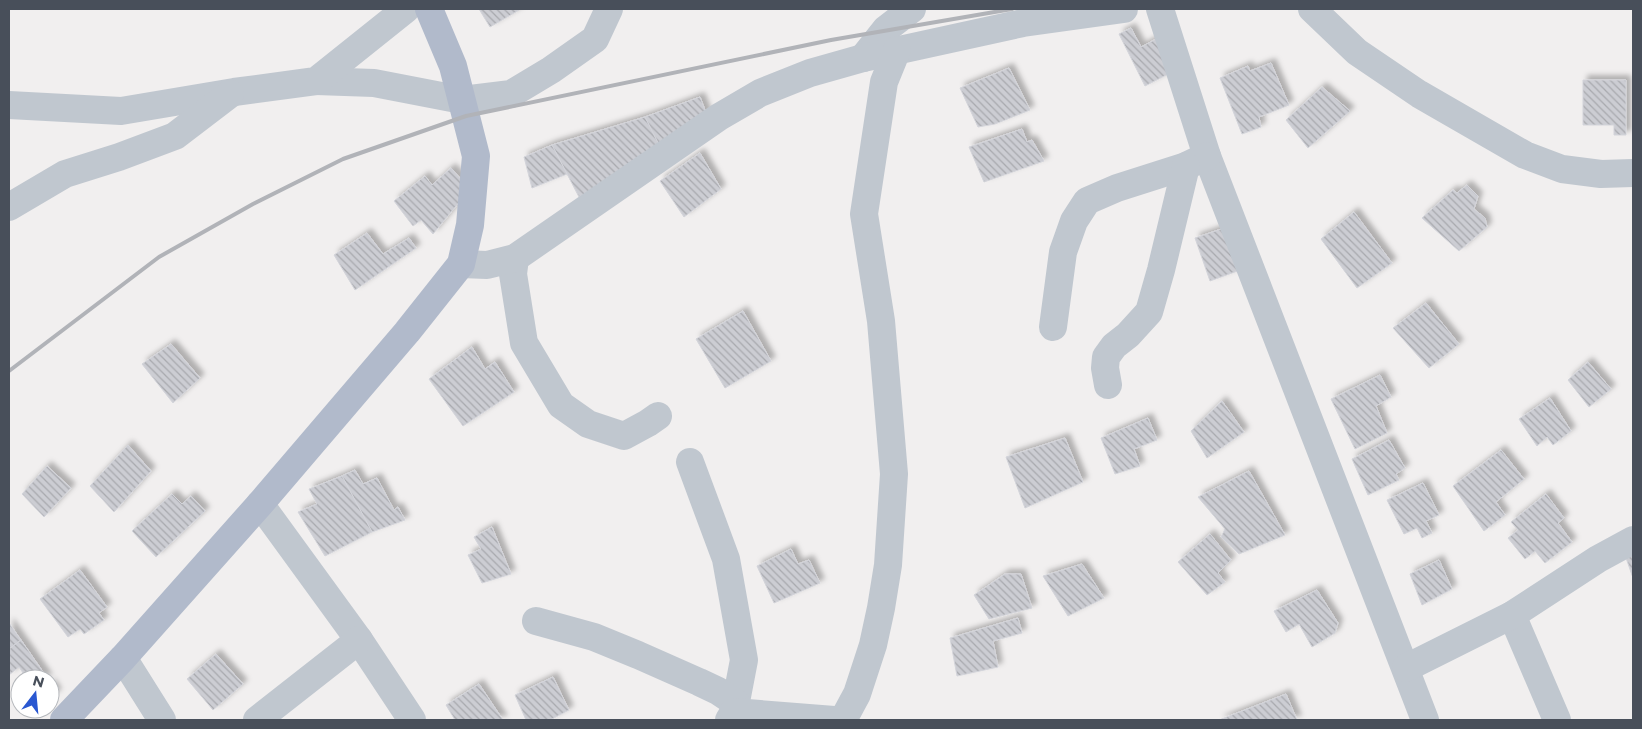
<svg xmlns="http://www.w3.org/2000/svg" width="1642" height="729" font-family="Montserrat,sans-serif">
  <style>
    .building { fill: url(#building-back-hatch); stroke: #d3d4da; filter: url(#shadow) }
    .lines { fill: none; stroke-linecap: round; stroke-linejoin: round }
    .minor { stroke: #c0c7cf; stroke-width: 28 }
    .major { stroke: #b1bacb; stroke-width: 28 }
    .rail { stroke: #b1b3b8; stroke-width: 4 }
  </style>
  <defs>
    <pattern id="building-back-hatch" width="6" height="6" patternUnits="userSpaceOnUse" patternTransform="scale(1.25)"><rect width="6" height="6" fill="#cccdd3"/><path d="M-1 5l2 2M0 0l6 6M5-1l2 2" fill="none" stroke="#a8a9ae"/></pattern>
    <filter id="shadow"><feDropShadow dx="4.5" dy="-4.5" stdDeviation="2.5" flood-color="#0004"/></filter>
  </defs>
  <rect width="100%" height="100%" fill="#f1efef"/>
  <g class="building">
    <polygon points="479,9 521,9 490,27"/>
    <polygon points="1131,28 1141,47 1158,38 1176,70 1145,86 1119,34"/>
    <polygon points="1271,63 1289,105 1259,117 1261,127 1242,134 1220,78 1248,66 1250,71"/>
    <polygon points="1009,68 1030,110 995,124 978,127 960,88"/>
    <polygon points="1583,80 1626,80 1626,135 1614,135 1614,125 1583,125"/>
    <polygon points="1322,87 1350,111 1308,148 1286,120"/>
    <polygon points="700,97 707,115 662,151 645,117"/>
    <polygon points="645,117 662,151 579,197 552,145"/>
    <polygon points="1022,129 1027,142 1032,140 1044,161 984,182 969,147"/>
    <polygon points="552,145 567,174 532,188 524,157"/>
    <polygon points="700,153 721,189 684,217 660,181"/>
    <polygon points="451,168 470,189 433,234 421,220 413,226 394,201 425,176 432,185"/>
    <polygon points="1467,185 1478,196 1474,209 1485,218 1487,227 1459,251 1422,218 1453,190 1457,193"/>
    <polygon points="1354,212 1392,263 1357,288 1321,239"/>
    <polygon points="1227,227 1243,269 1210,281 1195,238"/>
    <polygon points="367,233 383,254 409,238 416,248 355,290 334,255"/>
    <polygon points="1426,303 1459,344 1429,368 1393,328"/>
    <polygon points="743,311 771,361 725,388 696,339"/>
    <polygon points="171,344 200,378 173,403 142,364"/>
    <polygon points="472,347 485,369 495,362 514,392 463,426 429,379"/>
    <polygon points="1588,362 1611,389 1589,407 1568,380"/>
    <polygon points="1380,375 1391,397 1376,406 1387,433 1355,449 1331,399"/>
    <polygon points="1550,398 1571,431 1553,445 1547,437 1537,446 1519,419"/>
    <polygon points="1222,401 1244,432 1207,458 1191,431"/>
    <polygon points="1148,418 1157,440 1134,449 1140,466 1115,474 1101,438"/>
    <polygon points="1065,438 1083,482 1025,508 1006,457"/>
    <polygon points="1389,440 1405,468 1396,474 1399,480 1368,495 1352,459"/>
    <polygon points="128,445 151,471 114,512 90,486"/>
    <polygon points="1501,450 1524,479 1496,502 1505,515 1484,531 1453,486"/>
    <polygon points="47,466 71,488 44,517 22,494"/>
    <polygon points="355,470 363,484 377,478 394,510 398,507 405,520 372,532 342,476"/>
    <polygon points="1249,471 1285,535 1239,554 1221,537 1225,529 1198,497"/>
    <polygon points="342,476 372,532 325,556 298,512 317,504 309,489"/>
    <polygon points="1423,483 1439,515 1426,521 1432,533 1422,538 1417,528 1404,534 1387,500"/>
    <polygon points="172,494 182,504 191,496 205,511 156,557 132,531"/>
    <polygon points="1546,494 1564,518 1558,523 1572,542 1545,563 1535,551 1525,559 1508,538 1518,530 1511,522"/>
    <polygon points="492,527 511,574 482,583 468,555 481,549 474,537"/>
    <polygon points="1210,534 1231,560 1218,573 1225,582 1207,595 1178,562"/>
    <polygon points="791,549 798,564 809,560 820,583 774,603 757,566"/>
    <polygon points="1633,551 1633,578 1625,555"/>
    <polygon points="1439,560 1452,589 1422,605 1410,574"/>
    <polygon points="1082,564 1104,598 1068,616 1043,576"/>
    <polygon points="80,570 107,607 99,613 104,620 84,634 80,629 68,637 40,599"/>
    <polygon points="1005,574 1021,574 1032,608 989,619 974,595"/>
    <polygon points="1317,590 1338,623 1335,633 1312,647 1299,624 1286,632 1274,611"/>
    <polygon points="1018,618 1022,633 993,641 998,667 957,676 950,638"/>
    <polygon points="9,623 21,640 9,649"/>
    <polygon points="21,640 48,679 27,679 19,667 9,675 9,649"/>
    <polygon points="216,654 243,684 213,710 187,679"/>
    <polygon points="553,677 569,710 550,720 526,720 515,695"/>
    <polygon points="50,682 57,693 50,698"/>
    <polygon points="479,684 503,720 455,720 446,705"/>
    <polygon points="1286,694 1297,720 1219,720"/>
  </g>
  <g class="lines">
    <g class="minor">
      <polyline points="1160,9 1207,156 1425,720"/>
      <polyline points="1312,9 1357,52 1419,94 1525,155 1562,169 1601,174 1633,173"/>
      <polyline points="863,58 886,29 912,9"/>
      <polyline points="316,81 374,83 462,100 511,94 551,70 595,39 609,9"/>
      <polyline points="9,105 121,111 234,92 316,81 406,9"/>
      <polyline points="9,207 65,174 119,157 175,136 230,94"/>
      <polyline points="515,258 513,274 524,343 561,405 588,424 624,436 648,423 658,416"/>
      <polyline points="461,264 487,265 515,258 719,117 760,93 810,73 863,58 1023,23 1124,9"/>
      <polyline points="1053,327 1063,252 1074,221 1087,201 1117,188 1186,166 1207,156"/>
      <polyline points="1108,385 1105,368 1106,357 1114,346 1128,335 1149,312 1161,270 1186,166"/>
      <polyline points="690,462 726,559 744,660 734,712 729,720"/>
      <polyline points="260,504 359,640 412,720"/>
      <polyline points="1512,615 1557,720"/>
      <polyline points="536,621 594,637 638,655 699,682 718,691 736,703"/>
      <polyline points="123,658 162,720"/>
      <polyline points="1406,668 1512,615 1598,559 1633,540"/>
      <polyline points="734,712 834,720"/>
      <polyline points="257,720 359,640"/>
      <polyline points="843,720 857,694 873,645 881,608 888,565 894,474 881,321 864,214 884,82 897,50"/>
    </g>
    <polyline class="major" points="64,720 123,658 260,504 407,332 461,264 470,225 476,156 453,66 429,9"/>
    <polyline class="rail" points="9,371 159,257 253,204 343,159 466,116 831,40 1012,9"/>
  </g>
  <rect width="1642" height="729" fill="none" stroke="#484f5a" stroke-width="20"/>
  <g transform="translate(35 694) rotate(16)"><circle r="24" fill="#ffffff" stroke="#b6b9bd"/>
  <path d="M0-4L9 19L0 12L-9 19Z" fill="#2957d1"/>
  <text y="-8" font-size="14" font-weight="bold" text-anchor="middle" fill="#484f5a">N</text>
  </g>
</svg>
